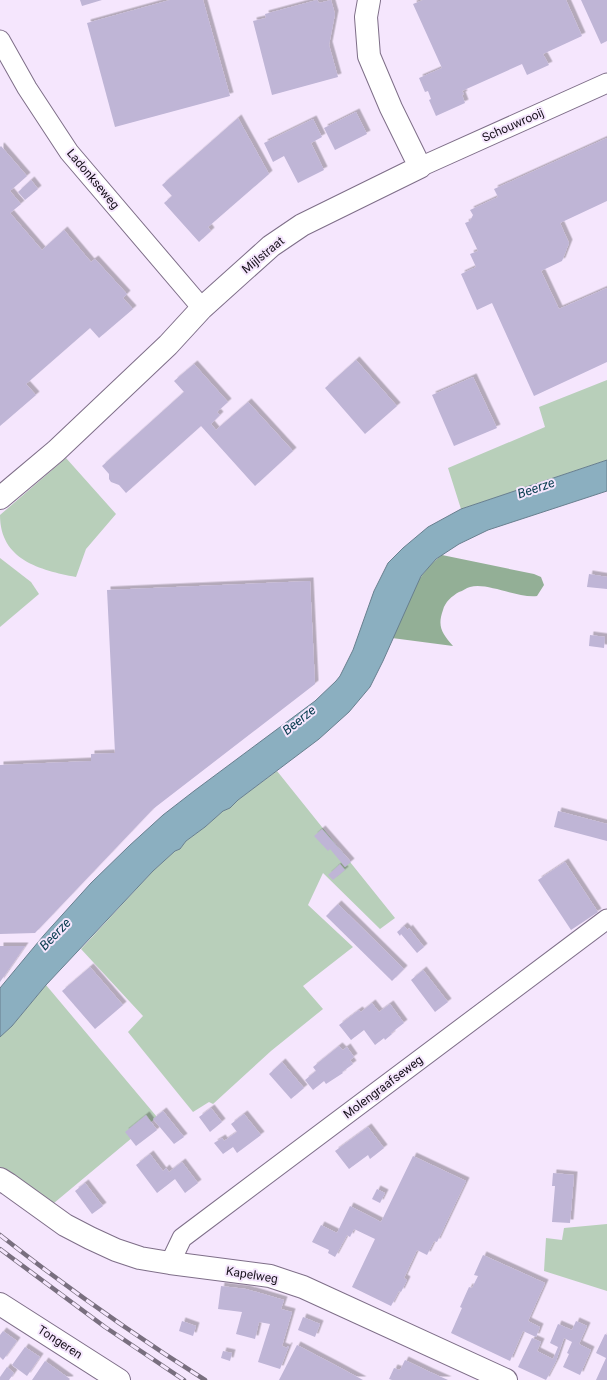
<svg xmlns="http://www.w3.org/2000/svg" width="607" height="1380" font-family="Roboto,sans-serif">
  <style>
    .green { fill: #b8cfba }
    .forest { fill: #93af96 }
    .water { fill: #8bafc0; stroke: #687f8e }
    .building { fill: #bfb5d6; filter: url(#shadow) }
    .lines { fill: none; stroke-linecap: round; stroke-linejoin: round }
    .street-casing { stroke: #7e6e88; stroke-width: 21 }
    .secondary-casing { stroke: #7e6e88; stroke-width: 24 }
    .street { stroke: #fff; stroke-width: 19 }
    .secondary { stroke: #fff; stroke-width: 22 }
    .rail-casing { stroke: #796f7f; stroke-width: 4.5 }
    .rail { stroke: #f5e6fd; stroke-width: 3; stroke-dasharray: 9; stroke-linecap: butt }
    .labels { text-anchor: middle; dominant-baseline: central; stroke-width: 4; stroke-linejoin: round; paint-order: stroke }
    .street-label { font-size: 12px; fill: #16101a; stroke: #f5e6fd }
    .water-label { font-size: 13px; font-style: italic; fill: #063b4e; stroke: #f5e6fd }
  </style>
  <defs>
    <filter id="shadow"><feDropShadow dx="3.5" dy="-3.5" stdDeviation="0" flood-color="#0004"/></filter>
  </defs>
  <rect width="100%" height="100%" fill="#f5e6fd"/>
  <g class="green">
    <polygon points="607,380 607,460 461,509 448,468 545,427 539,407"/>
    <path d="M66,458L116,514L86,549L76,577C40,570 0,560 0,515Z"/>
    <polygon points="0,558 31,582 39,594 0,627"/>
    <polygon points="277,771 395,918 380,929 323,873 308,905 353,947 303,986 323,1009 271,1051 213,1104 209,1102 193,1112 128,1032 143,1016 81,949 153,871 175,851 180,849 186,841 205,827 223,811 230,808 238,800"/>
    <polygon points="46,985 157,1117 54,1203 13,1174 0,1167 0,1037 12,1026"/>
    <polygon points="607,1224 607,1291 544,1271 546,1238 562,1240 564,1228"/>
  </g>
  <path class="forest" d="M442,555L534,574L541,577L544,585L537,596C516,598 487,582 470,587C466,588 463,591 459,592C452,596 445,602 443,610C437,627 442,633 453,646L392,638C405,609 415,574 442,555Z"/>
  <polygon class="water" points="607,460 607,491 488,530 459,544 436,559 421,576 383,661 370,687 349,712 319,739 238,800 230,808 223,811 205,827 186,841 180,849 175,851 153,871 46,985 12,1026 0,1037 0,988 44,935 91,883 129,846 163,815 194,791 315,701 336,681 340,676 353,650 374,591 388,563 403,548 428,527 461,509"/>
  <g class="building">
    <polygon points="80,0 102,0 82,6"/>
    <polygon points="170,0 203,0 230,96 115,127 87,23"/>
    <polygon points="317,0 319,3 331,0 335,14 329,45 338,77 272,95 253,21 266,18 265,14"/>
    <polygon points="423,0 566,0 582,36 543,54 549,65 527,75 522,64 462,91 464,94 462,95 465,103 436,116 429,100 431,99 428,91 425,92 419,78 442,68 413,4"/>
    <polygon points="581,0 607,0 607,41 601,44"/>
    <polygon points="356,112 367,134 335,150 324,128"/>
    <polygon points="238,118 269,174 208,227 211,231 199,242 164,203 172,196 162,185"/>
    <polygon points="313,119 322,137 311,143 324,170 298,183 284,156 273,162 264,143"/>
    <polygon points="607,138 607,201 560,223 569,243 562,261 541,271 559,309 607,288 607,362 534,396 492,303 477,310 461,274 476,267 470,254 478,251 465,223 470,221 473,215 470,210 498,197 494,189"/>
    <polygon points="1,146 27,176 10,191 21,204 10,213 42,250 64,230 91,262 95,259 127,294 123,298 133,309 99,338 90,328 26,384 36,395 0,426 0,147"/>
    <polygon points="31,180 38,189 25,200 18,192"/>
    <polygon points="356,360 397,406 365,434 325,388"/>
    <polygon points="194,364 228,402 217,412 220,415 211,424 216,430 248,402 293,451 255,486 201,426 126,493 119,485 111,482 109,479 109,474 102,466 184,392 174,381"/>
    <polygon points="473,377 497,428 454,446 432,395"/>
    <polygon points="589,574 607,577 607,589 587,587"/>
    <polygon points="310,581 315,684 153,809 35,933 0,934 0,765 91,761 91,754 115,753 107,590"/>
    <polygon points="590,635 605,637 604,648 589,646"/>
    <polygon points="558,811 607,824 607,841 554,827"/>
    <polygon points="322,829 351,862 345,867 330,849 328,851 314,836"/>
    <polygon points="565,862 598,912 571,930 538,880"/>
    <polygon points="340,864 345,870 333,880 328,875"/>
    <polygon points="338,904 404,969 392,981 326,916"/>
    <polygon points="404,926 408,930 409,928 424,947 417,953 401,934 400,936 397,932"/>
    <polygon points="0,946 25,946 0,982"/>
    <polygon points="90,967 123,1005 95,1029 62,991"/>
    <polygon points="423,970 448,1002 435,1012 411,980"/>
    <polygon points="372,1003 379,1012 390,1004 404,1023 391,1033 392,1034 385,1040 384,1038 375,1045 364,1030 351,1040 339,1025 359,1010 361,1012"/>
    <polygon points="339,1046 343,1050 347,1047 354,1057 350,1060 353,1064 342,1072 343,1073 326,1084 324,1081 313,1090 305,1080 316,1071 313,1067"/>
    <polygon points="282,1062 304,1088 291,1099 269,1074"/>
    <polygon points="211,1108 222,1122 210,1132 199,1117"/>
    <polygon points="163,1111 184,1137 174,1144 153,1119"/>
    <polygon points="244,1114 261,1135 237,1153 233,1147 223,1154 214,1143 222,1138 224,1141 237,1132 231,1124"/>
    <polygon points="146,1115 157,1130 136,1146 125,1132"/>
    <polygon points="368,1127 384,1148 370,1159 368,1155 349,1169 335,1151"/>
    <polygon points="150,1154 163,1171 166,1168 169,1172 182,1162 198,1183 185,1193 175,1179 157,1193 136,1165"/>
    <polygon points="413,1156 466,1181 437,1242 434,1241 427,1255 417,1250 404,1278 407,1280 401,1292 399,1291 391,1306 352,1287 375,1239 354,1229 350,1237 347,1235 335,1257 328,1253 329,1250 312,1242 321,1225 337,1233 350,1206 381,1222"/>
    <polygon points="553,1173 574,1175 570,1223 552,1222 555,1186 552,1186"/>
    <polygon points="85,1183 103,1206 92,1214 75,1191"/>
    <polygon points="377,1189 385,1193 380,1203 372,1199"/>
    <polygon points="483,1255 545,1283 528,1321 540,1327 536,1337 523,1331 510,1361 451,1333 462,1308 460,1307 469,1287 472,1288 478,1276 474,1275"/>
    <polygon points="221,1286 246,1289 284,1300 281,1309 292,1312 282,1346 287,1348 288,1346 289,1346 280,1369 258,1362 270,1324 259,1322 255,1339 236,1334 242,1312 218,1309"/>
    <polygon points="303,1317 320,1324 315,1337 298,1330"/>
    <polygon points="182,1321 196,1326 193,1336 179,1331"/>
    <polygon points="576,1321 587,1326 579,1344 591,1350 580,1375 563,1367 569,1354 567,1353 572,1342 564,1338 556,1361 546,1380 518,1367 532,1338 541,1342 537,1351 553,1359 558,1347 550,1343 558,1324 572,1330"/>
    <polygon points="3,1331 17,1341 3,1360 0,1357 0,1335"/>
    <polygon points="605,1334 607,1335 607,1380 596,1380 606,1358 596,1353"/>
    <polygon points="297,1345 337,1366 363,1380 279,1380"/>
    <polygon points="25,1347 40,1357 27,1376 12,1365"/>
    <polygon points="223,1351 232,1353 230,1361 221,1358"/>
    <polygon points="405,1360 430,1372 448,1380 392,1380 389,1379 394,1368 400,1370"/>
    <polygon points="45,1361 70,1379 69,1380 32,1380"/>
    <polygon points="7,1367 14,1373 9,1380 0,1380 0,1377"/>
  </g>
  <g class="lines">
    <defs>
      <g id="street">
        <polyline points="0,40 27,88 69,152 202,308"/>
        <polyline points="420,167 607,83"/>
        <polyline points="170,1263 182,1238 607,919"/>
      </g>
      <g id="secondary">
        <polyline points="0,498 56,451 168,345 202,308 271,246 302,225 420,167 391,108 369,56 366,17 369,0"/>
        <polyline points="0,1179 8,1184 65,1225 90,1238 116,1250 140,1258 170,1263 270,1276 303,1287 506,1380"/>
        <polyline points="0,1304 119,1380"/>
      </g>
    </defs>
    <use href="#street" class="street-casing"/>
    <use href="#secondary" class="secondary-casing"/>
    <use href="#street" class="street"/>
    <use href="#secondary" class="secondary"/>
    <defs>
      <g id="rail">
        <path d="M0,1235C66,1287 134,1335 205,1380"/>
        <polyline points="0,1249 105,1327 184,1380"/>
      </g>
    </defs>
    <use href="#rail" class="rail-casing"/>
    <use href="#rail" class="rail"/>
  </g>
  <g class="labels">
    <g class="street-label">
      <text transform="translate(513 125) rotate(-24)">Schouwrooij</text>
      <text transform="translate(93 179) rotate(50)">Ladonkseweg</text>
      <text transform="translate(263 255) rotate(-39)">Mijlstraat</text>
      <text transform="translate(383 1087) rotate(-37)">Molengraafseweg</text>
      <text transform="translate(252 1275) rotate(9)">Kapelweg</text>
      <text transform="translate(60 1342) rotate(33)">Tongeren</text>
    </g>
    <g class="water-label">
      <text transform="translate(536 488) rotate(-19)">Beerze</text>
      <text transform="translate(299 720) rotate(-39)">Beerze</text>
      <text transform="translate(55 934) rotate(-46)">Beerze</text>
    </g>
  </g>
</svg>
